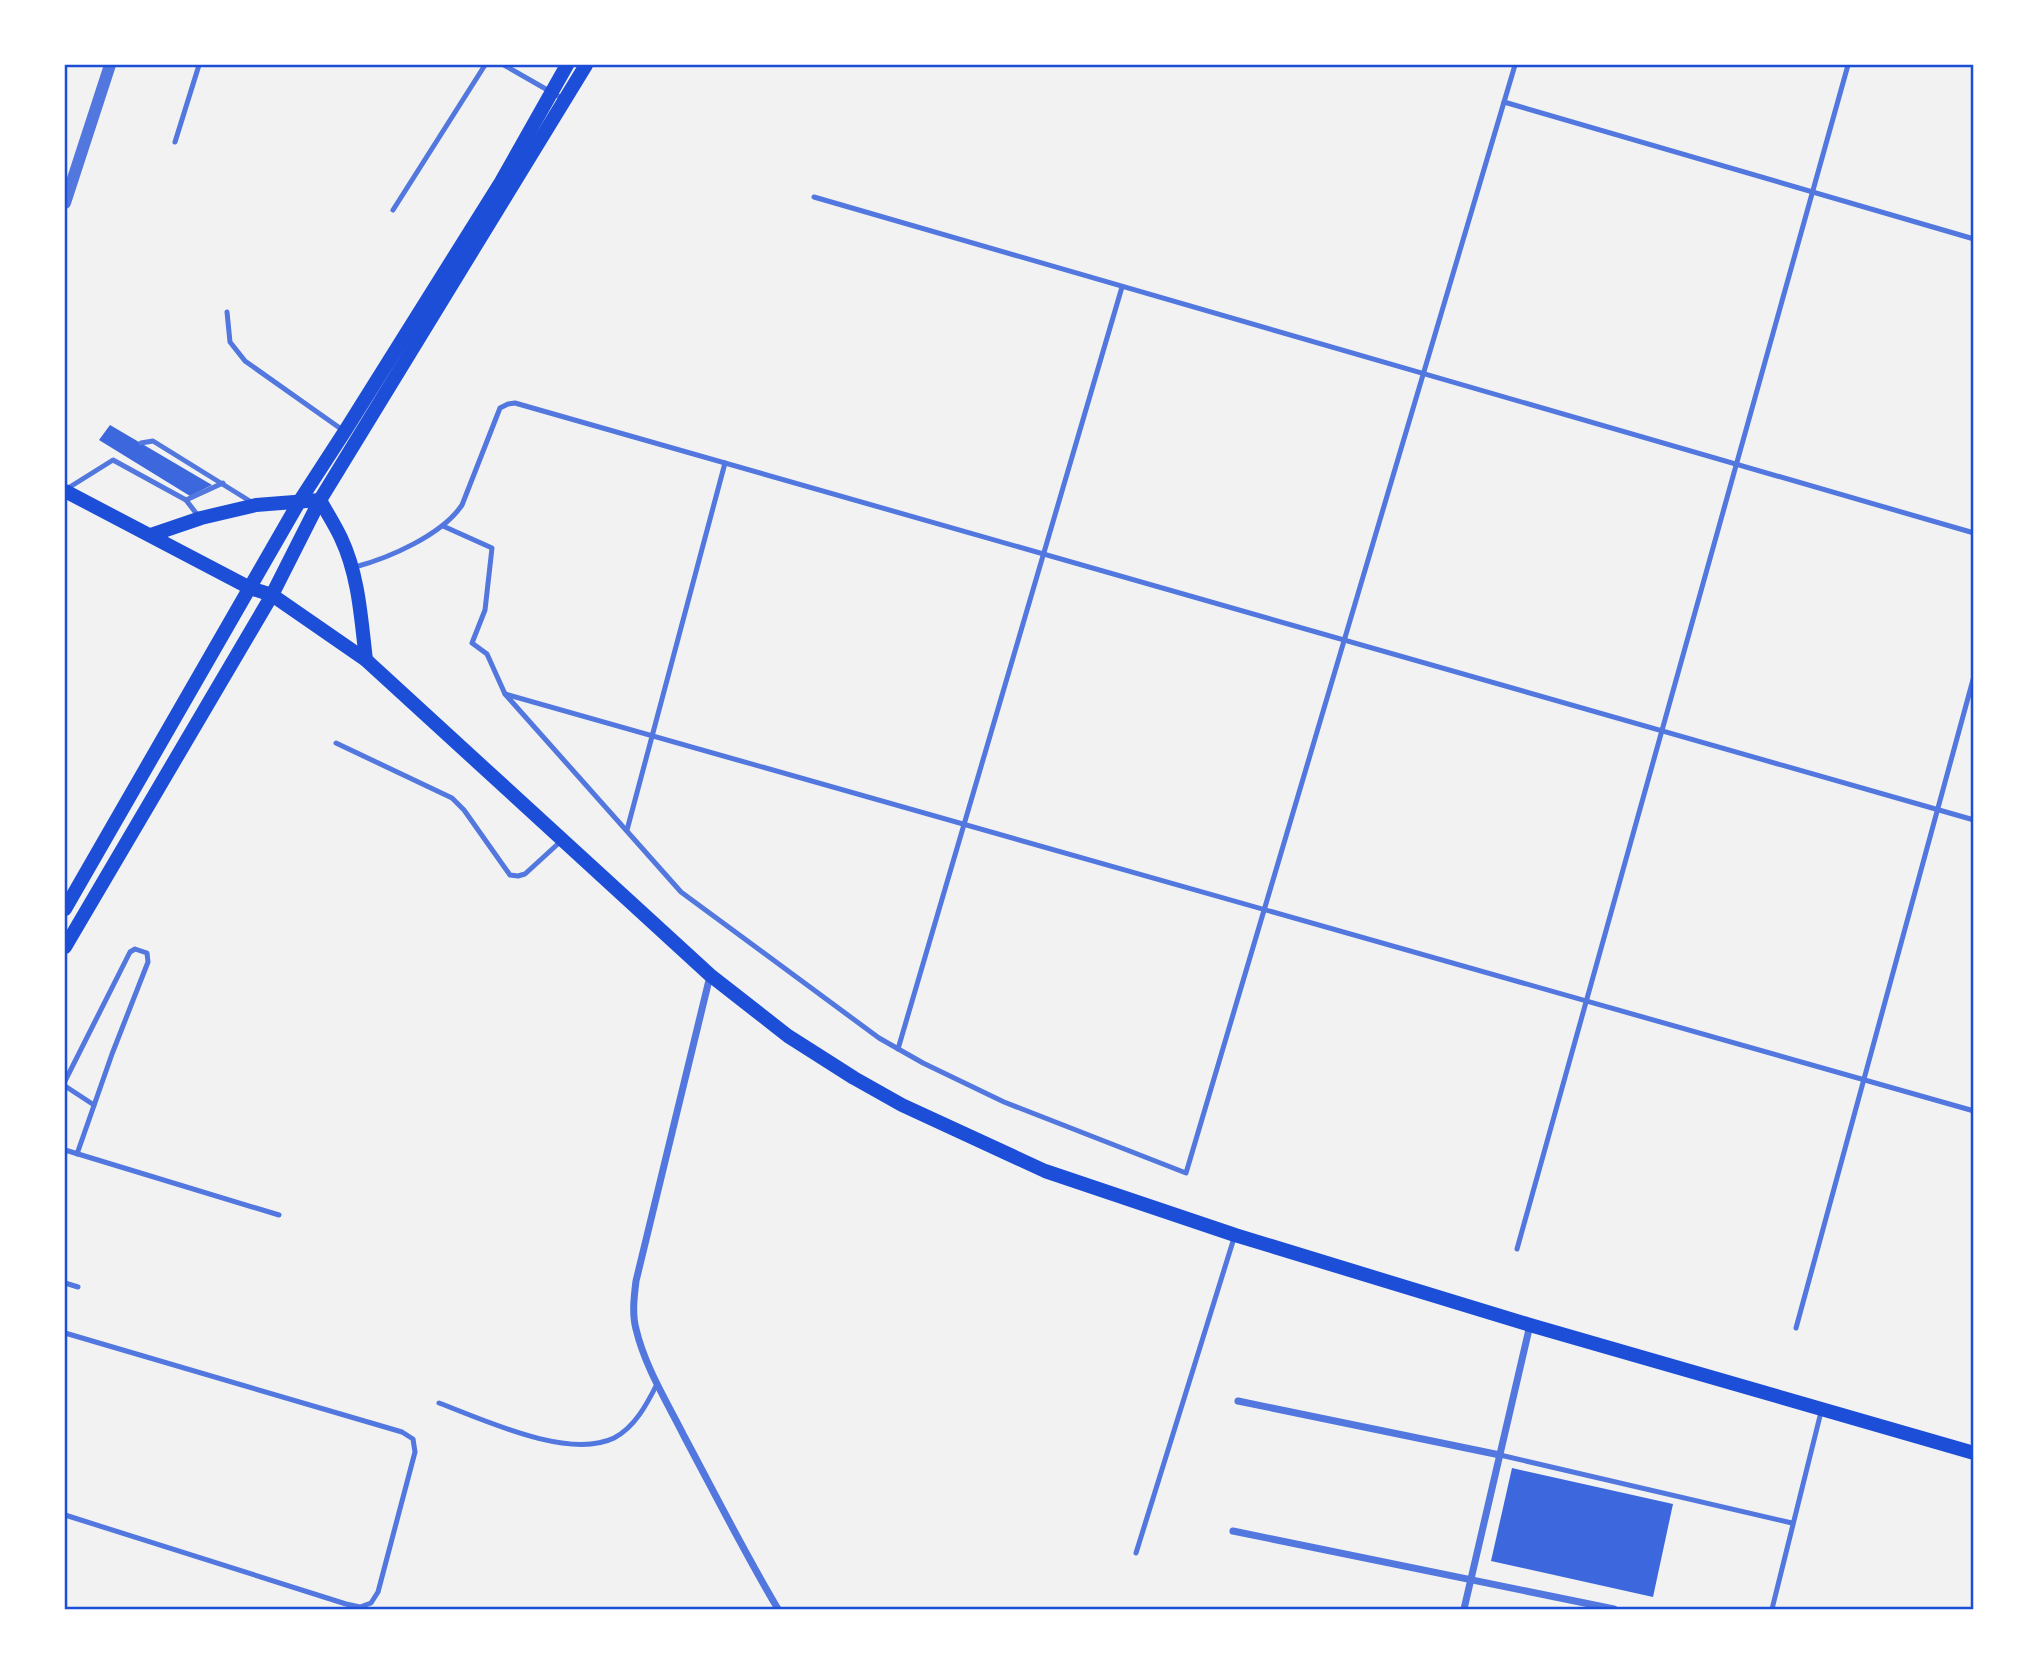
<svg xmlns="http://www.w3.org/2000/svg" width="2039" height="1674" font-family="Helvetica,sans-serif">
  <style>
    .building { fill: #3d67dc }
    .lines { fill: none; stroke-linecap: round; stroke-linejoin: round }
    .service { stroke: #5277de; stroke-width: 5 }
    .minor { stroke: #5277de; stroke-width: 7 }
    .tertiary { stroke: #5277de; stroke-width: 12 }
    .secondary { stroke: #1d4ed8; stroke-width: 14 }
    .neatline { fill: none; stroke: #1d4ed8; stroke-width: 2.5 }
  </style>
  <rect width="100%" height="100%" fill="#f2f2f2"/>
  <g class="building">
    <polygon points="110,425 212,485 190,496 99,440"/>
    <polygon points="1512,1468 1673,1504 1653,1597 1491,1561"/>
  </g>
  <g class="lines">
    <g class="service">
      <polyline points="504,65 565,100"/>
      <polyline points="1504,102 1974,239"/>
      <polyline points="175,142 199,65"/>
      <polyline points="814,197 1974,533"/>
      <polyline points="393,210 485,65"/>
      <polyline points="227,312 230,342 245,361 344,431"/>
      <polyline points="141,443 153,441 253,503"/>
      <polyline points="65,490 113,460 186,500 199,517"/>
      <polyline points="186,500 223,483"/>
      <polyline points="443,526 492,548 485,610 472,643 487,654 505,694 681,892 879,1038 923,1063 1004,1102 1186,1173 1515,65"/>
      <path d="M355,567C389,558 442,535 462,505L500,408L508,404L515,403L1974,820"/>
      <polyline points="505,694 1974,1111"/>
      <polyline points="336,743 452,798 464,810 510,875 518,876 525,874 560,842"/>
      <polyline points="627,830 725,463"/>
      <polyline points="898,1049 1122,287"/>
      <polyline points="65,1081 130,952 135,949 147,953 148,962 112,1054 77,1154"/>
      <polyline points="65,1086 94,1105"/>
      <polyline points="65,1150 279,1215"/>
      <polyline points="1517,1249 1848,65"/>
      <polyline points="65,1283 78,1287"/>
      <polyline points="1796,1328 1974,676"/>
      <polyline points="65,1333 402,1432 413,1439 415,1452 378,1592 371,1603 360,1607 346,1604 65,1515"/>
      <path d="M439,1403C484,1420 569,1460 614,1438C635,1427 647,1404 657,1384"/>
      <polyline points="1500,1455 1792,1523"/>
      <polyline points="1136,1553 1234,1238"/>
      <polyline points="1772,1609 1821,1412"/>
    </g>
    <g class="minor">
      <path d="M710,976L636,1281C634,1297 632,1314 636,1329C645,1367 667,1402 684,1436C715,1494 744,1552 778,1609"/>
      <polyline points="1238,1401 1500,1455"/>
      <polyline points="1233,1531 1614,1609"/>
      <polyline points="1464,1609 1530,1325"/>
    </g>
    <polyline class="tertiary" points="65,203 110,65"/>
    <g class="secondary">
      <polyline points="65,491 250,588 272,595 366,660 710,975 788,1036 854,1078 902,1105 1045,1171 1235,1235 1530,1325 1974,1453"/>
      <path d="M151,535L201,518L256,505L320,500C327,513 335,525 341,538C359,576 361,619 366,660"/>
      <polyline points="65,909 299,502 345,431 501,182 567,65"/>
      <polyline points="65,947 272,595 320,500 586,65"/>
    </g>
  </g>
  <rect width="2039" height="1674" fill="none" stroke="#ffffff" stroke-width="133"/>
  <rect x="66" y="66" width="1906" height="1542" class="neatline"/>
</svg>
